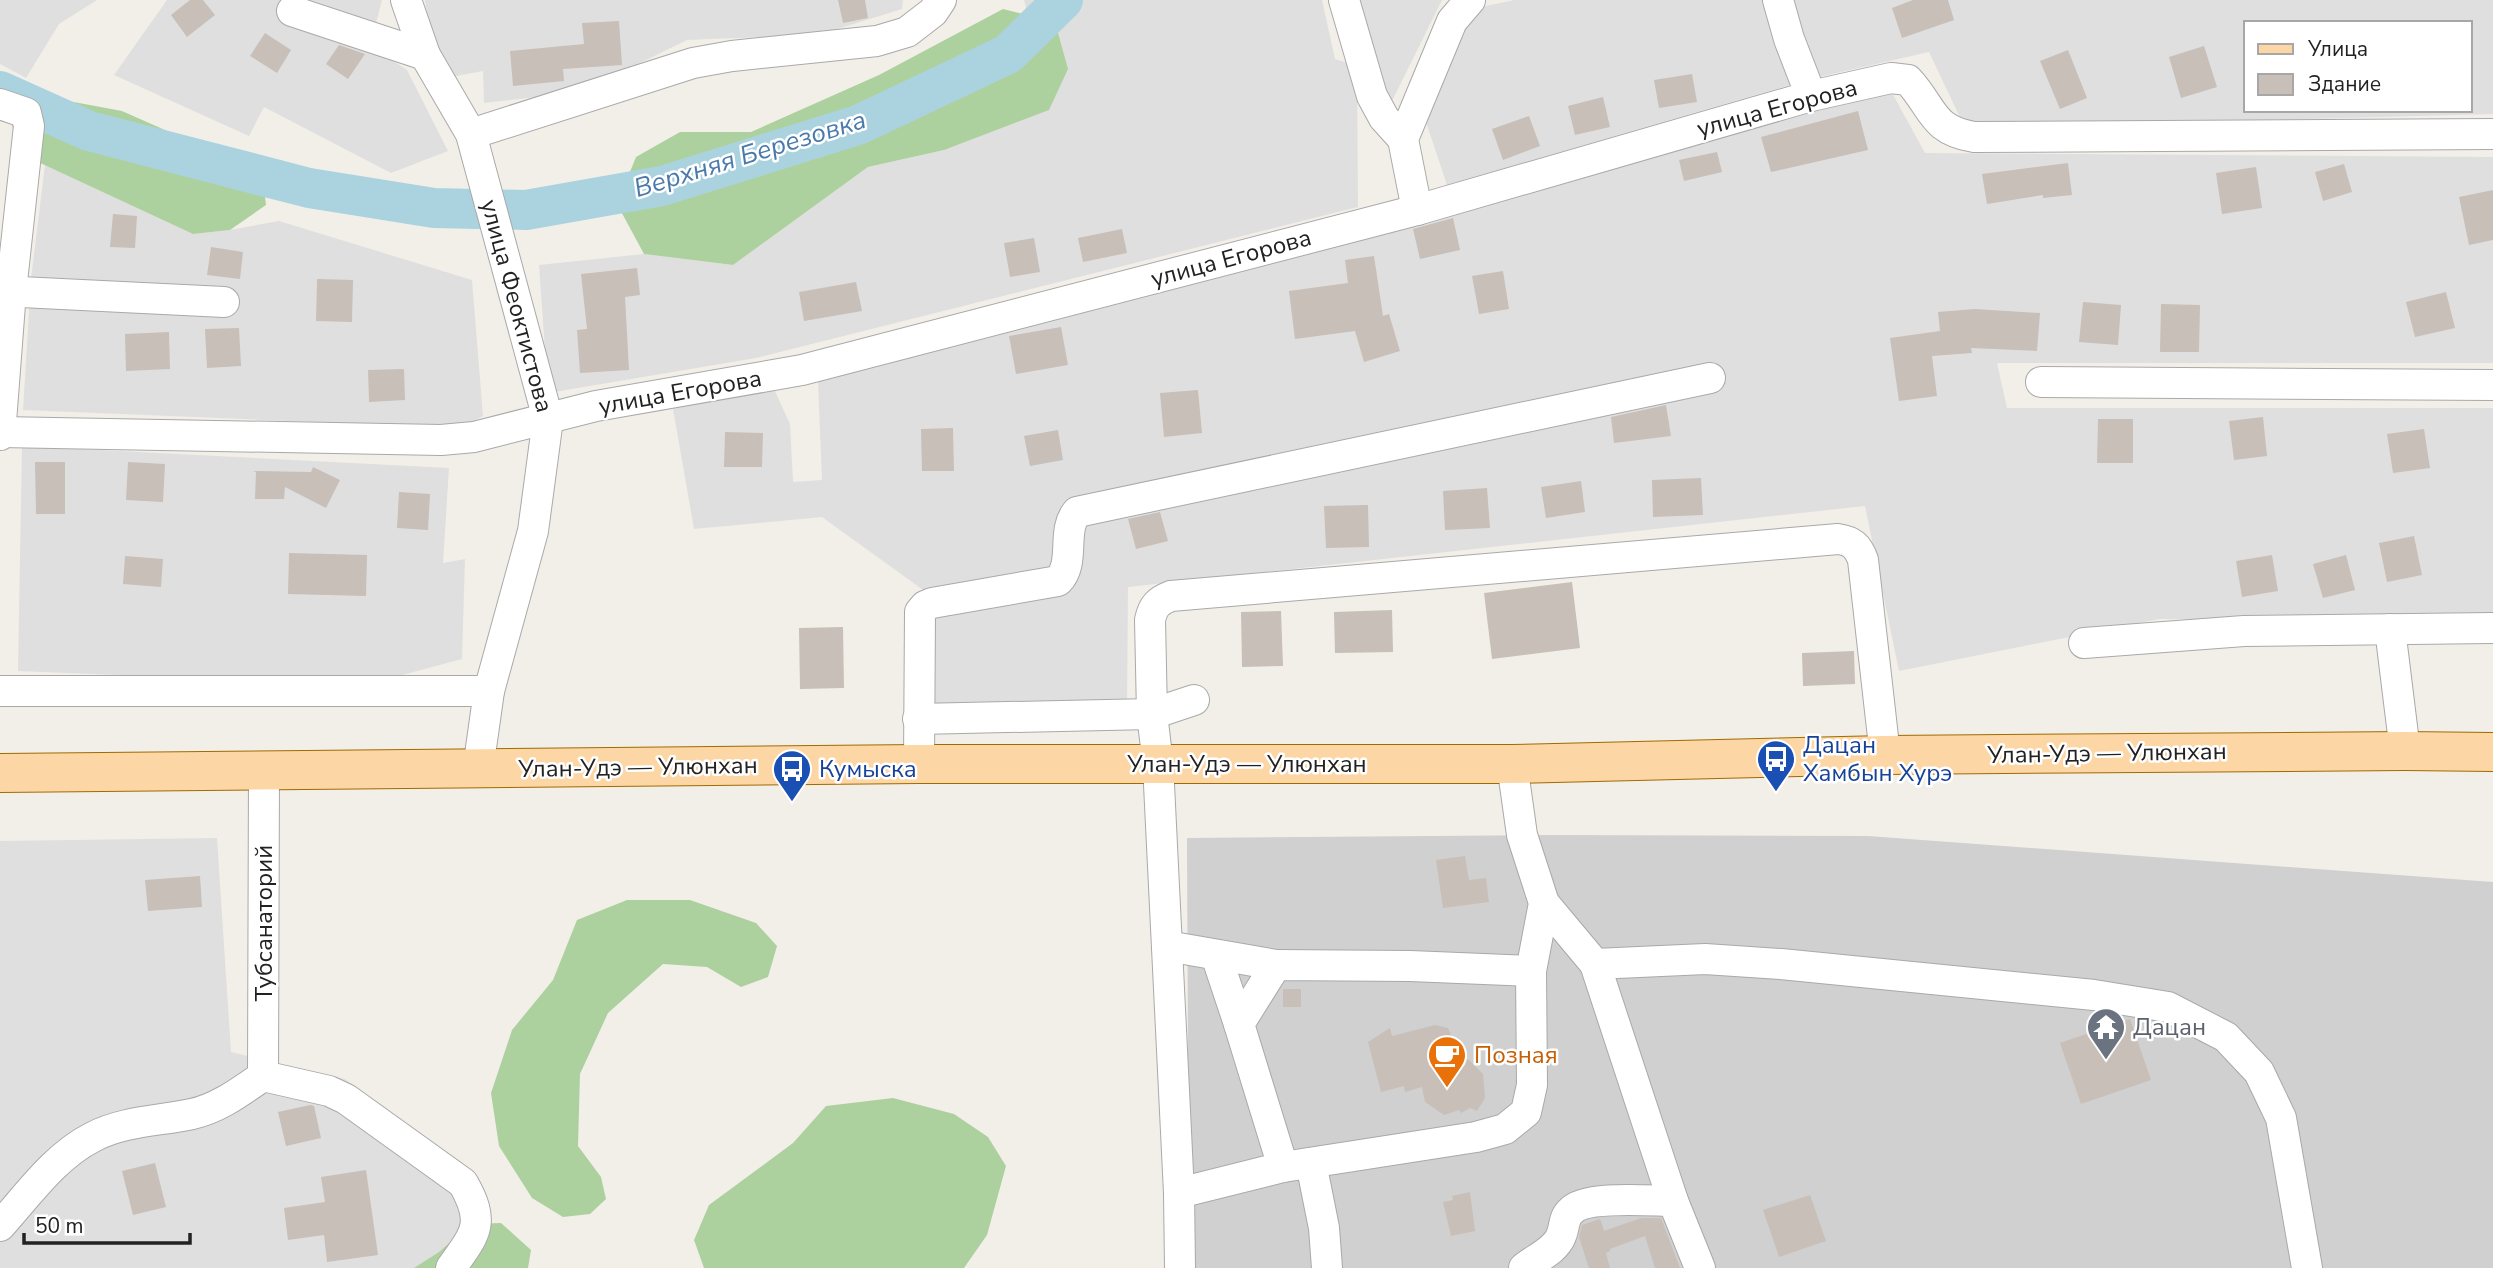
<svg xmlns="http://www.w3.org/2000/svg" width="2493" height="1268" font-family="'Nunito Sans',sans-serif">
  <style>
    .residential { fill: #e0dfdf; fill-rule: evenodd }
    .religious { fill: #d0d0d0 }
    .forest { fill: #add19e }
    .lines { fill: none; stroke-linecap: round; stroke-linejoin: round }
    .river { stroke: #aad3df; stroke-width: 40 }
    .building { fill: #c7bfb8 }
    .minor-casing { stroke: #a9a9a9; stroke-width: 32 }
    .major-casing { stroke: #a06b00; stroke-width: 40 }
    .minor { stroke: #fff; stroke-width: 30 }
    .major { stroke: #fcd6a4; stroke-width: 38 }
    .labels { text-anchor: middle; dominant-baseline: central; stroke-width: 5; stroke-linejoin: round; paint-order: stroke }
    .street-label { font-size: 24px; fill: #222; stroke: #fff }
    .transit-label { font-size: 24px; fill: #164399; stroke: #fff; text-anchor: start }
    .worship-label { font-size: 24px; fill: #5b616d; stroke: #fff; text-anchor: start }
    .food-label { font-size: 24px; fill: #c56008; stroke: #fff; text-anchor: start }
    .water-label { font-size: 26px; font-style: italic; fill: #4a7aab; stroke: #fff }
  </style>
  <rect width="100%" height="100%" fill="#f2efe9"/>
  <g class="residential">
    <polygon points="0,0 97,0 59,24 26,78 0,64"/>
    <polygon points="167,0 382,0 370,46 407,70 448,151 391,173 264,107 249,136 114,75"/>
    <polygon points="425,0 903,0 902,9 818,35 687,40 581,92 484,103 483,71 445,78 435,64"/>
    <polygon points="1024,0 1322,0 1335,59 1357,66 1358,207 756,358 548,393 539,265 644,254 733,265 868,167 944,150 1055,22 1028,15"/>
    <polygon points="1343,0 1442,0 1391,103"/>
    <polygon points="1514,0 1764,0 1793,84 1447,185 1419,101 1472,9"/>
    <path d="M1791,0H2493V114L1965,128L1929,52L1819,77ZM2246,23H2470V110H2246Z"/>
    <polygon points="1891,91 1925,153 2493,157 2493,363 1997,363 2007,408 2493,408 2493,619 2159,619 1899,671 1865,506 1128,587 1127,708 931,705 930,595 822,517 694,529 673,409 774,389 790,424 793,482 822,480 818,381"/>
    <polygon points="45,165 193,234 230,230 279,221 472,280 483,416 461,428 23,410 31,279"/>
    <polygon points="22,446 449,468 443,563 465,559 462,659 365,685 18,671"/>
    <polygon points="217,838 231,1052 345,1079 474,1184 469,1268 0,1268 0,841"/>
  </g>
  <polygon class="religious" points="1553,835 1868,836 2493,882 2493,1268 1189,1268 1187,838"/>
  <g class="forest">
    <polygon points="1003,9 1055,22 1068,69 1049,110 944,150 868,167 733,265 644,254 617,204 636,157 680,132 751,132 879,75"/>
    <polygon points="36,95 122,111 262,173 266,205 230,230 193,234 23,155 10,120"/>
    <polygon points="627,900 690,900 756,923 777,946 768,977 741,987 707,967 663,964 608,1013 580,1074 578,1146 601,1177 606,1199 590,1214 563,1217 532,1198 499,1146 491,1093 512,1030 553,980 577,920"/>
    <polygon points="893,1098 954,1114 988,1137 1006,1166 987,1235 964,1268 704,1268 694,1240 709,1205 793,1143 826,1106"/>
    <polygon points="501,1223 531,1250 528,1268 414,1268 439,1252 471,1224"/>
  </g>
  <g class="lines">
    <polyline class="river" points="0,91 89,131 309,188 434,208 526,210 662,186 858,125 1008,54 1063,0"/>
  </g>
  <g class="building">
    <polygon points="190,0 203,0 215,15 187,37 171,15"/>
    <polygon points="838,0 865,0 868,18 843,23"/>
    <polygon points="1913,0 1948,0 1954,20 1902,38 1892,8"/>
    <polygon points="619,21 622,65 563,69 564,81 513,86 510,51 584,44 582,23"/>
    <polygon points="265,33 291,50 277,73 250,56"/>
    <polygon points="339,45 365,54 348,79 326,64"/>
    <polygon points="2204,46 2217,87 2181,98 2169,57"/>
    <polygon points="2068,50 2087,98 2060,109 2040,61"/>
    <polygon points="1692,74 1697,102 1659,108 1654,80"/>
    <polygon points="1603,97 1610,127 1575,135 1568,106"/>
    <polygon points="1858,111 1868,150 1771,172 1761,137"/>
    <polygon points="1529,116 1540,146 1503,160 1492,129"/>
    <polygon points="1717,152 1722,172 1684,181 1679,160"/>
    <polygon points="2068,163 2072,195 2043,198 2043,195 1987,204 1982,174"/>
    <polygon points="2344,164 2352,192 2323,201 2315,172"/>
    <polygon points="2256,167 2262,208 2222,214 2216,173"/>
    <polygon points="2493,190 2493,240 2469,245 2459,197"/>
    <polygon points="113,214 137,216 135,248 110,247"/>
    <polygon points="1453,218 1460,250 1420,259 1413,229"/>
    <polygon points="1122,229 1127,253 1083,262 1078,238"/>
    <polygon points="1034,238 1040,272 1010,277 1004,243"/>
    <polygon points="211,247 243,252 240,279 207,275"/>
    <polygon points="1374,256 1383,316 1389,314 1400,351 1364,362 1355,331 1295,339 1289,291 1348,283 1345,260"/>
    <polygon points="637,268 640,295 625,297 629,370 580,373 577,330 587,329 581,274"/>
    <polygon points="1503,271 1509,309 1479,314 1472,276"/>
    <polygon points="317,279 353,280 352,322 316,321"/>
    <polygon points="856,282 862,311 804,321 799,292"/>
    <polygon points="2446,292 2455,328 2415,337 2406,302"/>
    <polygon points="2083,302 2121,305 2118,345 2079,342"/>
    <polygon points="2161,304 2200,305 2199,352 2160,352"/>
    <polygon points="1975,309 2040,313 2037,351 1971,348 1972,353 1932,356 1937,396 1899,401 1890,338 1940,331 1938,312"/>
    <polygon points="1061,327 1068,365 1016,374 1009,336"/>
    <polygon points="239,328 241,366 207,368 205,329"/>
    <polygon points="169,332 170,369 126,371 125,334"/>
    <polygon points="404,369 405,400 369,402 368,370"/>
    <polygon points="1198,390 1202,433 1164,437 1160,393"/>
    <polygon points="1666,405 1671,436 1614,443 1611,417"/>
    <polygon points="2263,417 2267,456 2234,460 2229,421"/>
    <polygon points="2098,419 2133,419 2133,463 2097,463"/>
    <polygon points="953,428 954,471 922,471 921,429"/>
    <polygon points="2424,429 2430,468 2393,473 2387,434"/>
    <polygon points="1058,430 1063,460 1030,466 1024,436"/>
    <polygon points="725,432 763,433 762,467 724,467"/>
    <polygon points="35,462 65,462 65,514 36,514"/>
    <polygon points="128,462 165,464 163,502 126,500"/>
    <polygon points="313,467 340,480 326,508 285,487 284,499 255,499 256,472 253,471 311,472"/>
    <polygon points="1701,478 1703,515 1653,517 1652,480"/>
    <polygon points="1581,481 1585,512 1546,518 1541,487"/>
    <polygon points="1487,488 1490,528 1445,530 1443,491"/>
    <polygon points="399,492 430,494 428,530 397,528"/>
    <polygon points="1368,505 1369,547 1326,548 1324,506"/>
    <polygon points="1160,512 1168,541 1136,549 1128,519"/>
    <polygon points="2414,536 2422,575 2387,582 2379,543"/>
    <polygon points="289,553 367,555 366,596 288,594"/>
    <polygon points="2272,555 2278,591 2242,597 2236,561"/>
    <polygon points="2346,555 2355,590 2323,598 2313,564"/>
    <polygon points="125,556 163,559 161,587 123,584"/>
    <polygon points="1572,582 1580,648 1492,659 1484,593"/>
    <polygon points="1392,610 1393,652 1335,653 1334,612"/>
    <polygon points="1281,611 1283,666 1242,667 1241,612"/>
    <polygon points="843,627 844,688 800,689 799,628"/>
    <polygon points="1854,651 1855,684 1803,686 1802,653"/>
    <polygon points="1465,856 1469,880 1486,878 1489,902 1443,908 1436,860"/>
    <polygon points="200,876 202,907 148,911 145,880"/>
    <rect x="1283" y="989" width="18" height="18"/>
    <polygon points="2130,1019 2151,1080 2081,1104 2060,1043"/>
    <polygon points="1435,1025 1448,1028 1463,1063 1468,1059 1483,1074 1485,1098 1477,1111 1470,1108 1461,1113 1459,1110 1444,1115 1425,1102 1422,1087 1405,1092 1404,1086 1381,1092 1368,1042 1390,1028 1392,1036"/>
    <polygon points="310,1105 314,1106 321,1138 286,1146 278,1112"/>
    <polygon points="155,1163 166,1207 133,1215 122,1171"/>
    <polygon points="366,1170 378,1255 327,1262 324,1235 288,1240 284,1208 325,1202 321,1177"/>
    <polygon points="1470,1192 1475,1231 1451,1236 1443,1202 1453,1200 1452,1196"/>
    <polygon points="1810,1195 1826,1241 1779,1257 1763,1210"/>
    <polygon points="1641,1218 1661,1218 1680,1268 1655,1268 1645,1236 1610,1249 1610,1251 1606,1253 1610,1268 1589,1268 1579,1237 1582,1225 1600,1219 1604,1231"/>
  </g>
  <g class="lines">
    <defs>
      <g id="minor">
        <polyline points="406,0 425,55"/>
        <polyline points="1344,0 1372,96 1384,118 1403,139"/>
        <polyline points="1778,0 1789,39 1811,96"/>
        <polyline points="292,11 425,55 471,134 548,419 533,531 489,691"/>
        <polyline points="0,104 26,113 29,126 11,291 0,435"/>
        <polyline points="471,134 693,63 732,56 877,41 907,32 933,12 941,0"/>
        <polyline points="1417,210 1403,139 1452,21 1470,0"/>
        <polyline points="0,291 224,302"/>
        <polyline points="2041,382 2493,385"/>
        <path d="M0,432L441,440L474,437L596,406L802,370L1417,210L1811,96L1891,78L1908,80C1934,108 1931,130 1974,137L2493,134"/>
        <polyline points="2390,629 2405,751"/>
        <polyline points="2084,643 2244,631 2493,628"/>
        <polyline points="0,691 489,691 478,769"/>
        <polyline points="918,719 1152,714 1194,700"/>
        <path d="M919,764L920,612L925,606L932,603L1058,581C1076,563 1061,531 1077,512L1710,378"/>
        <polyline points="1544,903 1595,964 1673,1201 1700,1268"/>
        <polyline points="1167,946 1276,965"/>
        <polyline points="1216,955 1239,1024"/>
        <polyline points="1595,964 1705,959 1781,964 2094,995 2168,1007 2226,1037 2259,1072 2281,1118 2307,1268"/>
        <path d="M263,1076L329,1091L346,1099L463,1183C486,1223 476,1233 451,1268"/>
        <polyline points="1311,1163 1324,1228 1327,1268"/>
        <polyline points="1283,1167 1476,1137 1505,1129 1526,1112 1532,1085 1531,971 1544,903 1522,835 1512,764"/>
        <polyline points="1179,1193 1283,1167 1239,1024 1276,965 1410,966 1531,971"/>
        <path d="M0,1226C28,1195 55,1156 93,1137C123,1121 160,1121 192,1114C219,1108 241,1091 263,1076L264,771"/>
        <path d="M1180,1268L1179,1193L1158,764L1152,714L1150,620C1153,606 1158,601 1171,596L1838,539C1852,541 1858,546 1863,560L1885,755"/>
        <path d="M1524,1268C1536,1258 1555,1251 1561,1236C1565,1227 1563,1218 1571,1211C1586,1195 1651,1201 1673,1201"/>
      </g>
      <polyline id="major" points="0,773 919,764 1512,764 1885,755 2405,751 2493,752"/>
    </defs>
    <use href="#minor" class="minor-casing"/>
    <use href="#major" class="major-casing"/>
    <use href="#minor" class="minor"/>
    <use href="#major" class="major"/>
  </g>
  <defs>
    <symbol id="bus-pin" viewBox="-11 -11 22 30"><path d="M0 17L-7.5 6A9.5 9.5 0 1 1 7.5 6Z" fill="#1a4fb4" stroke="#fff"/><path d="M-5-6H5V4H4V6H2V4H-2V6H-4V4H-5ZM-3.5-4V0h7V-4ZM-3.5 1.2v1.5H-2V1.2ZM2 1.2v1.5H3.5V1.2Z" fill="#fff"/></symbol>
    <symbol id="temple-pin" viewBox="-11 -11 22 30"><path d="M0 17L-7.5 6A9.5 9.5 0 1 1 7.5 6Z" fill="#6b7280" stroke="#fff"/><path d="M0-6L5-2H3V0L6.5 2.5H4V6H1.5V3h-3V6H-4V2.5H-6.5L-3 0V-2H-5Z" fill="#fff"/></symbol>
    <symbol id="cafe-pin" viewBox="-11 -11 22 30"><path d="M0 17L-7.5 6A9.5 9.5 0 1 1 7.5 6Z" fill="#e8710a" stroke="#fff"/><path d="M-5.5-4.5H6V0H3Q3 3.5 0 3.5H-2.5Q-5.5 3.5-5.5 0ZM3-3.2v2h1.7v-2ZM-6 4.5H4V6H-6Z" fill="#fff"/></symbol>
  </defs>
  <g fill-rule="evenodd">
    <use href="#bus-pin" x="1754" y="737" width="44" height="60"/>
    <use href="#bus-pin" x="770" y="747" width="44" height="60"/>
    <use href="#temple-pin" x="2084" y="1005" width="44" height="60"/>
    <use href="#cafe-pin" x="1425" y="1033" width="44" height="60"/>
  </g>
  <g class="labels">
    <g class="street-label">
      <text transform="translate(1777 108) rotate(-15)">улица Егорова</text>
      <text transform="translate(1231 258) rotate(-15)">улица Егорова</text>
      <text transform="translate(517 306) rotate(75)">улица Феоктистова</text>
      <text transform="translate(680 392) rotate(-10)">улица Егорова</text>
      <text transform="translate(2107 753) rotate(-1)">Улан-Удэ — Улюнхан</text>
      <text x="1247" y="764">Улан-Удэ — Улюнхан</text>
      <text transform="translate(638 767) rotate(-1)">Улан-Удэ — Улюнхан</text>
      <text transform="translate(264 923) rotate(-90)">Тубсанаторий</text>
    </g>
    <g class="transit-label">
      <text x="1803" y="745">Дацан<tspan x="1803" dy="28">Хамбын Хурэ</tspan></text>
      <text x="819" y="769">Кумыска</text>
    </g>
    <g class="worship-label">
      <text x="2133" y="1027">Дацан</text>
    </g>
    <g class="food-label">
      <text x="1474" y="1055">Позная</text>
    </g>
    <g class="water-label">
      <text transform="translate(750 154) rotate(-17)">Верхняя Березовка</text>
    </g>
  </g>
  <rect x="2244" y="21" width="228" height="91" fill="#ffffff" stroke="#a7a7a7" stroke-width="2"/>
  <rect x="2258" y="44" width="35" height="10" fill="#fcd6a4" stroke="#a7a7a7" stroke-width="2"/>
  <text x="2308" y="56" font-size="21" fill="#222222">Улица</text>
  <rect x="2258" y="74" width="35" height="21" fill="#c7bfb8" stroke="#a7a7a7" stroke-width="2"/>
  <text x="2308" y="91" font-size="21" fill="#222222">Здание</text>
  <path d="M24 1233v10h166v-10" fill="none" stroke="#222222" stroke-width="3.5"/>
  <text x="35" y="1233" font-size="21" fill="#222222" stroke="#ffffff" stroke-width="5" paint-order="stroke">50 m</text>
</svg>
